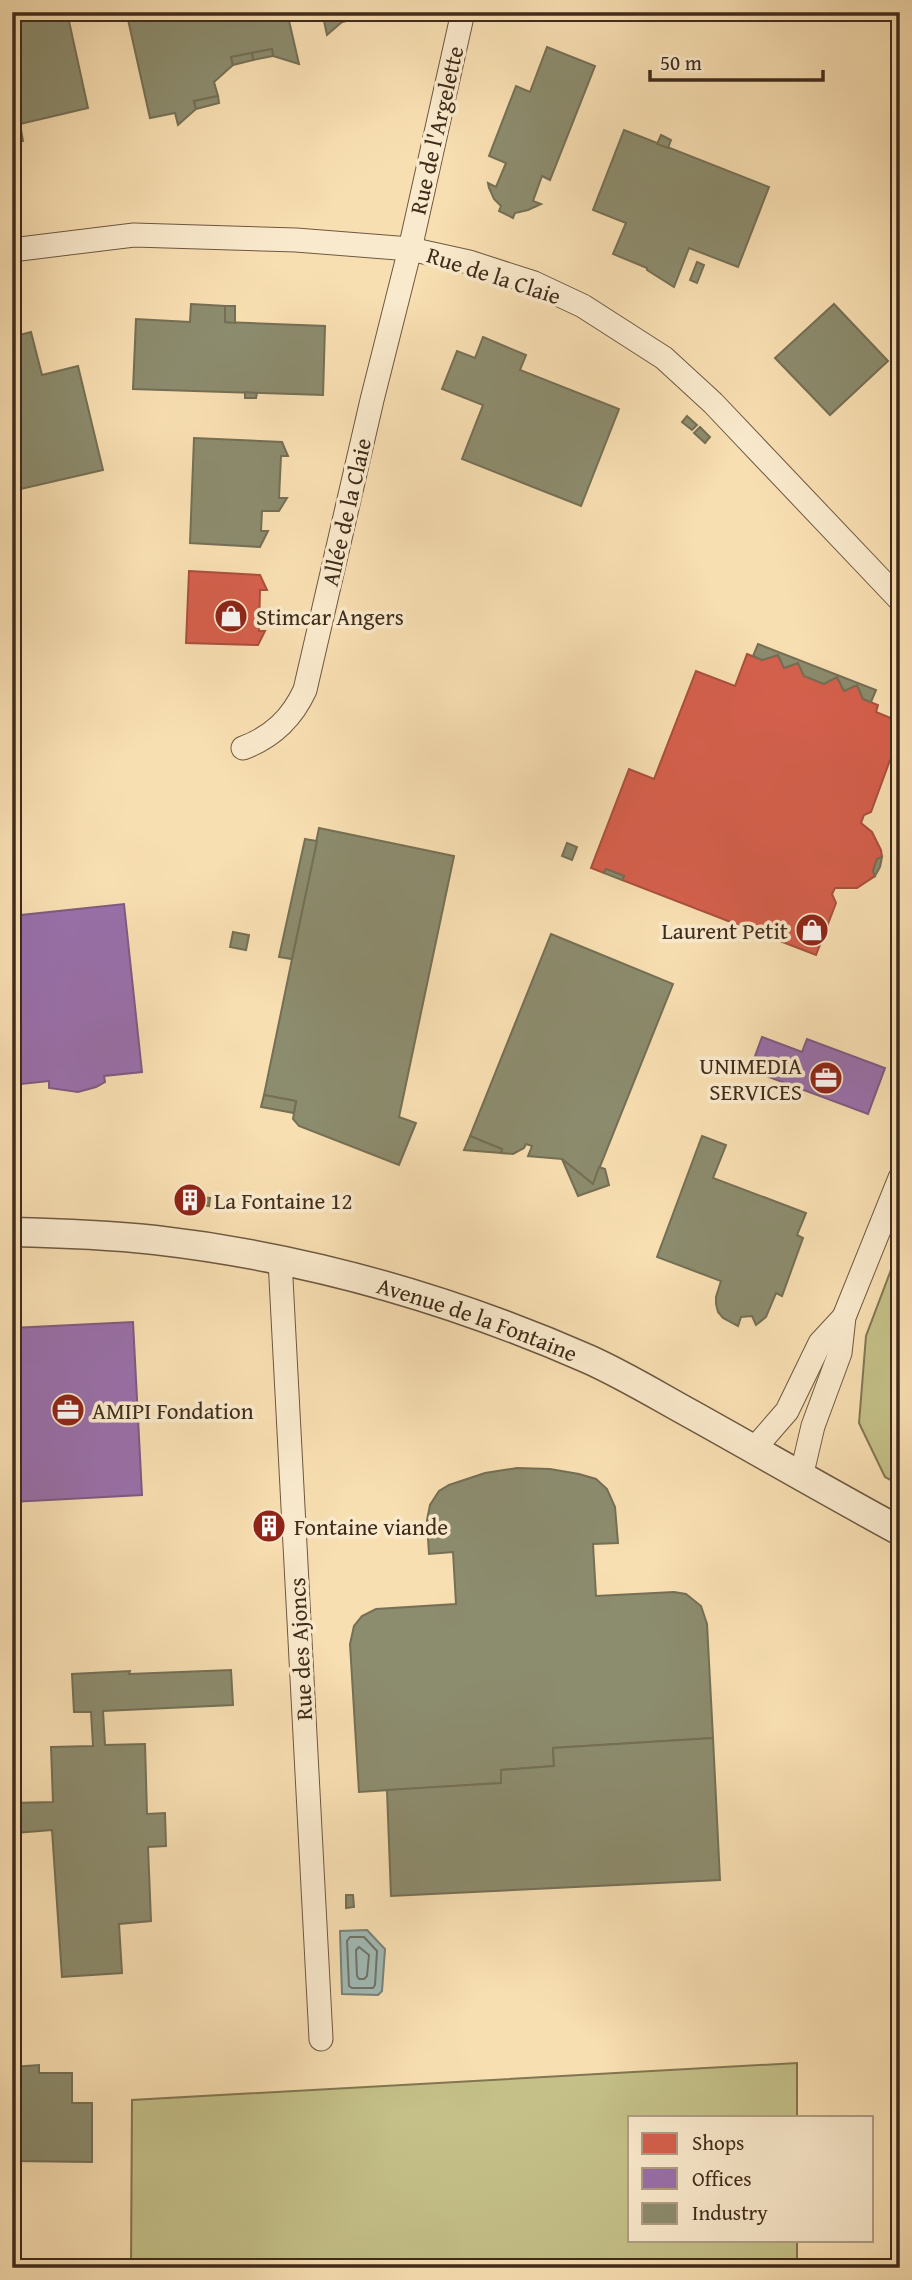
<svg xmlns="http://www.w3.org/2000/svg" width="912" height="2280" font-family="'Gentium Book Plus',serif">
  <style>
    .green { fill: #c4c088; stroke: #827652; stroke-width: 2 }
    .water { fill: #a0bab5; stroke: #7a8177; stroke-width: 2 }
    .shops { fill: #d6604d; stroke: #a9503e; stroke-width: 2 }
    .offices { fill: #9970ab; stroke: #7e5b80; stroke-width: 2 }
    .industry { fill: #8c8c6e; stroke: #756f55; stroke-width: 2 }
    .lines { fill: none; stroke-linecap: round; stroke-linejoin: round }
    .shore { stroke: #707268; stroke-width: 2 }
    .minor-casing { stroke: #6e5841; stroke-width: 25 }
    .tertiary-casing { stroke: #6e5841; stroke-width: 31 }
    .minor { stroke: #faeacd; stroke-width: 23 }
    .tertiary { stroke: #faeacd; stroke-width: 28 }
    .labels { text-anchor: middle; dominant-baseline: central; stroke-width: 7; stroke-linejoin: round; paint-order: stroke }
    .street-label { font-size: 23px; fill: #402b1b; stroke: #faeacd }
    .poi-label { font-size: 23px; fill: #402b1b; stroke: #faeacd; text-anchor: start }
  </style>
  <rect width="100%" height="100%" fill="#f8dfb2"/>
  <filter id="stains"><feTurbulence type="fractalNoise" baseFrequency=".00286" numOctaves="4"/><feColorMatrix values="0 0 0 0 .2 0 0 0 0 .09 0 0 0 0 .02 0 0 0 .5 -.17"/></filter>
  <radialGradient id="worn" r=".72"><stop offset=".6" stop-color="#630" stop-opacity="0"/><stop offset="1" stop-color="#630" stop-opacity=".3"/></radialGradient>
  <g class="green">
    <polygon points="900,1246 900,1412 896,1418 900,1420 900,1485 885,1477 859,1423 866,1336"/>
    <polygon points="797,2063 797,2117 630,2117 630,2240 797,2240 797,2268 131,2268 132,2100"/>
  </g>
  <polygon class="water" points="367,1930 385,1949 382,1991 378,1995 342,1994 340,1931"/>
  <g class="shops">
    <polygon points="189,571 260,575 267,590 260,590 259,631 265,631 258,645 186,643"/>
    <polygon points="747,654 762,660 778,655 784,668 798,663 804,676 824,684 837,677 844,691 857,685 863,699 878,705 876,712 900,722 900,746 894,761 890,760 871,812 864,815 861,823 872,832 881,850 882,857 877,859 873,871 875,876 857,888 835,888 832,894 836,903 816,955 622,880 624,876 606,869 604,873 591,868 629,769 654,779 696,671 735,686"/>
  </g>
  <g class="offices">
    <polygon points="124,904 142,1072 104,1076 105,1082 96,1087 78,1092 49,1088 49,1081 12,1085 12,916"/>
    <polygon points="762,1037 802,1052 807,1039 885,1068 868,1114 750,1070"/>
    <polygon points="133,1322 142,1495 12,1502 12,1328"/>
  </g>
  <g class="industry">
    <polygon points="12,12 67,12 88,108 20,124 23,141 12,144"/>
    <polygon points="141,12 287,12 299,64 273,56 272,49 231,57 233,65 214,82 218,96 194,101 196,109 178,125 175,113 150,118 127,15"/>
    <polygon points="322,12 357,12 340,16 342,22 327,35"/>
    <polygon points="358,12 359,18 342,22 340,16"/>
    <polygon points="358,12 386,12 359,18"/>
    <polygon points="547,47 595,66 550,180 542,176 533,201 541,204 528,210 515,213 513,218 499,211 501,206 494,199 489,188 488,183 496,187 506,163 489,156 516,86 530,92"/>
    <polygon points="272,49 273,56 253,60 252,53"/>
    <polygon points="252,53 253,60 233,65 231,57"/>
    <polygon points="218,96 219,103 196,109 194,101"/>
    <polygon points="624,130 769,187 738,267 689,248 674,287 647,270 647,268 613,254 626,223 593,210"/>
    <polygon points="661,135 671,140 668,148 657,144"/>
    <polygon points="697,262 704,265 697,283 690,280"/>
    <polygon points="191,304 225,306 225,322 325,326 323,395 133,389 136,319 190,322"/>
    <polygon points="834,304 888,361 830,415 775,358"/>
    <polygon points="225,306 235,306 235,323 225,322"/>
    <polygon points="31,332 42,375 78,366 103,470 12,491 12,337"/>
    <polygon points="483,337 526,355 520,370 619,409 581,506 462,459 483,405 442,389 457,351 475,358"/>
    <polygon points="245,392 257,393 256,398 245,398"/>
    <polygon points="687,416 697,425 692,430 682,422"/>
    <polygon points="700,427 710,437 705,443 694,433"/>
    <polygon points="194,438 282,442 288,456 281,456 279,498 287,498 279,511 262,511 261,531 268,531 260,547 190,543"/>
    <polygon points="758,644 876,690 871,702 863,699 857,685 844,691 837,677 824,684 804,676 798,663 784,668 778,655 762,660 753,656"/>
    <polygon points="319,828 454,856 399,1117 416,1123 399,1165 299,1126 293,1119 296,1101 264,1095"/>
    <polygon points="305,839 317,841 292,959 279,957"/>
    <polygon points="567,843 577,847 572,860 562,856"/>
    <polygon points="882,857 880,867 875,876 873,871 877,859"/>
    <polygon points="606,869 624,876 622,880 604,873"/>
    <polygon points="233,932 249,935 246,950 230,947"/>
    <polygon points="551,934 673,984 593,1184 562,1159 528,1156 532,1146 526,1144 524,1148 513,1154 501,1153 502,1149 470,1136"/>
    <polygon points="264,1095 296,1101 294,1113 261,1107"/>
    <polygon points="470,1136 502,1149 501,1153 464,1150"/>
    <polygon points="702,1136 726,1145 713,1178 806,1213 797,1235 803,1238 782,1296 776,1293 766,1317 756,1325 752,1316 741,1317 738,1326 723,1318 718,1312 716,1304 716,1297 721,1281 657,1257"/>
    <polygon points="562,1159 593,1184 599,1167 605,1169 609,1185 578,1196"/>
    <polygon points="184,1195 197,1197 196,1206 183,1204"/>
    <polygon points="197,1197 210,1198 209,1206 196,1204"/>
    <polygon points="517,1468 550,1469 579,1474 596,1479 607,1489 615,1507 618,1543 593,1544 596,1596 674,1592 686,1594 701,1606 707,1624 713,1738 553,1748 554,1766 501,1770 501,1783 359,1792 350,1644 354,1626 362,1616 376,1609 456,1604 453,1552 429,1554 427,1520 430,1505 439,1491 449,1485 485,1473"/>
    <polygon points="272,1518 273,1534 265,1534 264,1519"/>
    <polygon points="231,1670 233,1705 103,1711 105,1745 145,1744 147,1814 165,1813 166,1846 148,1847 151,1921 119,1924 122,1973 62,1977 52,1830 15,1833 19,1883 12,1883 12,1803 53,1802 51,1747 93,1746 91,1712 74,1712 72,1674 130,1671 129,1674"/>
    <polygon points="713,1738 720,1880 391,1896 387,1790 501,1783 501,1770 554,1766 553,1748"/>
    <polygon points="346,1895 353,1895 354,1907 346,1908"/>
    <polygon points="39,2065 39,2073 72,2073 72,2103 92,2103 92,2162 12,2161 12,2067"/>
  </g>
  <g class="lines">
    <g class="shore">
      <polygon points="350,1937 364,1937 377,1951 375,1985 373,1988 352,1988 349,1986 347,1941"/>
      <polygon points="359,1947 369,1955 367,1976 364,1979 359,1979 357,1976 356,1950"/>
    </g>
    <defs>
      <g id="minor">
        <polyline points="12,250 134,235 296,240 410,249 469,262 534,283 583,306 664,358 713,403 900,600"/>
        <path d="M243,748C273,737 292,718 305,690L372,400L410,249L463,12"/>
        <polyline points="280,1260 321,2039"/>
        <polyline points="754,1449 787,1411 820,1343 844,1317"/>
        <polyline points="801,1477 813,1426 840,1353 844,1317 900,1178"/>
      </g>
      <g id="tertiary">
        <path id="s1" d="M12,1232C60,1233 108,1235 155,1240C304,1257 451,1299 588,1359C624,1375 658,1396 691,1414C761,1453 830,1493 900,1531"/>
      </g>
    </defs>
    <use href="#minor" class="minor-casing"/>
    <use href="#tertiary" class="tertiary-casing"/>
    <use href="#minor" class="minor"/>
    <use href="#tertiary" class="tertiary"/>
  </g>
  <defs>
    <symbol id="shop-disc" viewBox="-11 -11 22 22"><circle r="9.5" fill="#8f2418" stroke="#faeacd"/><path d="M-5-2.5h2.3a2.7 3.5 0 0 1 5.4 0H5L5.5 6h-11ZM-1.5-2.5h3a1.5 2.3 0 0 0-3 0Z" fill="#fff"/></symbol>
    <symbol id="office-disc" viewBox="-11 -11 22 22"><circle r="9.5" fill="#8f2418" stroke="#faeacd"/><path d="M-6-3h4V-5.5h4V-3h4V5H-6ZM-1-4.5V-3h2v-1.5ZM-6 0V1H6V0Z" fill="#fff"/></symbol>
    <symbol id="building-disc" viewBox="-11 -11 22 22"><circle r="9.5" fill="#8f2418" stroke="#faeacd"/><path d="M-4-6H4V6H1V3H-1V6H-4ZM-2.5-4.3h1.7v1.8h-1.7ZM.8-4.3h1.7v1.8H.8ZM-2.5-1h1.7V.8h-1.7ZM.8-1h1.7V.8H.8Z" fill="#fff"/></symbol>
  </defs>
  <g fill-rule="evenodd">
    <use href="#shop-disc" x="212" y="597" width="38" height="38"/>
    <use href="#shop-disc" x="793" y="911" width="38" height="38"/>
    <use href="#office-disc" x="807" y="1059" width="38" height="38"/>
    <use href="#building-disc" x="171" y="1181" width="38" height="38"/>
    <use href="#office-disc" x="49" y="1391" width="38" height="38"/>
    <use href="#building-disc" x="250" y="1507" width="38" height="38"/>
  </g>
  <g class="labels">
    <g class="street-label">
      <text transform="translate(436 130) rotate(-77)">Rue de l'Argelette</text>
      <text transform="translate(494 275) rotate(18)">Rue de la Claie</text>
      <text transform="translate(346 512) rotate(-77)">Allée de la Claie</text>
      <text stroke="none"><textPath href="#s1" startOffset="476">Avenue de la Fontaine</textPath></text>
      <text transform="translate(300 1649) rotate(-93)">Rue des Ajoncs</text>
    </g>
    <g class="poi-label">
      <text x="256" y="616">Stimcar Angers</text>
      <text x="788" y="930" text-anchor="end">Laurent Petit</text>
      <text x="802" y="1065" text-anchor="end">UNIMEDIA<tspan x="802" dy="26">SERVICES</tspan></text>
      <text x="214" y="1200">La Fontaine 12</text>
      <text x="92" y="1410">AMIPI Fondation</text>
      <text x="294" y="1526">Fontaine viande</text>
    </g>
  </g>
  <rect width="912" height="2280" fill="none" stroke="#f8dfb2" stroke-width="42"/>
  <rect x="14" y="14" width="884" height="2252" fill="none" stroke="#402b1b" stroke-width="3.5"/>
  <rect x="21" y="21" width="870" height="2238" fill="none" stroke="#402b1b" stroke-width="2"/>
  <rect x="628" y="2116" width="245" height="126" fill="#faeacd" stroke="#b09e86" stroke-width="2"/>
  <rect x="642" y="2133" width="35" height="21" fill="#d6604d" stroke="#b09e86" stroke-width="2"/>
  <text x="692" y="2150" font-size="21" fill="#402b1b">Shops</text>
  <rect x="642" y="2168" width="35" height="21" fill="#9970ab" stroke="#b09e86" stroke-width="2"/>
  <text x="692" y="2186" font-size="21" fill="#402b1b">Offices</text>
  <rect x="642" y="2203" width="35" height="21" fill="#8c8c6e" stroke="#b09e86" stroke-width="2"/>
  <text x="692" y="2220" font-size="21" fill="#402b1b">Industry</text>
  <path d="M650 70v10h173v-10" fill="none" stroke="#402b1b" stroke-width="3.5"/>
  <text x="660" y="70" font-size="21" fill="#402b1b" stroke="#faeacd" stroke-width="5" paint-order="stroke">50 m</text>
  <rect width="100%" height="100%" filter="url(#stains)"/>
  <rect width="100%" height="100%" fill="url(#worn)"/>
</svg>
